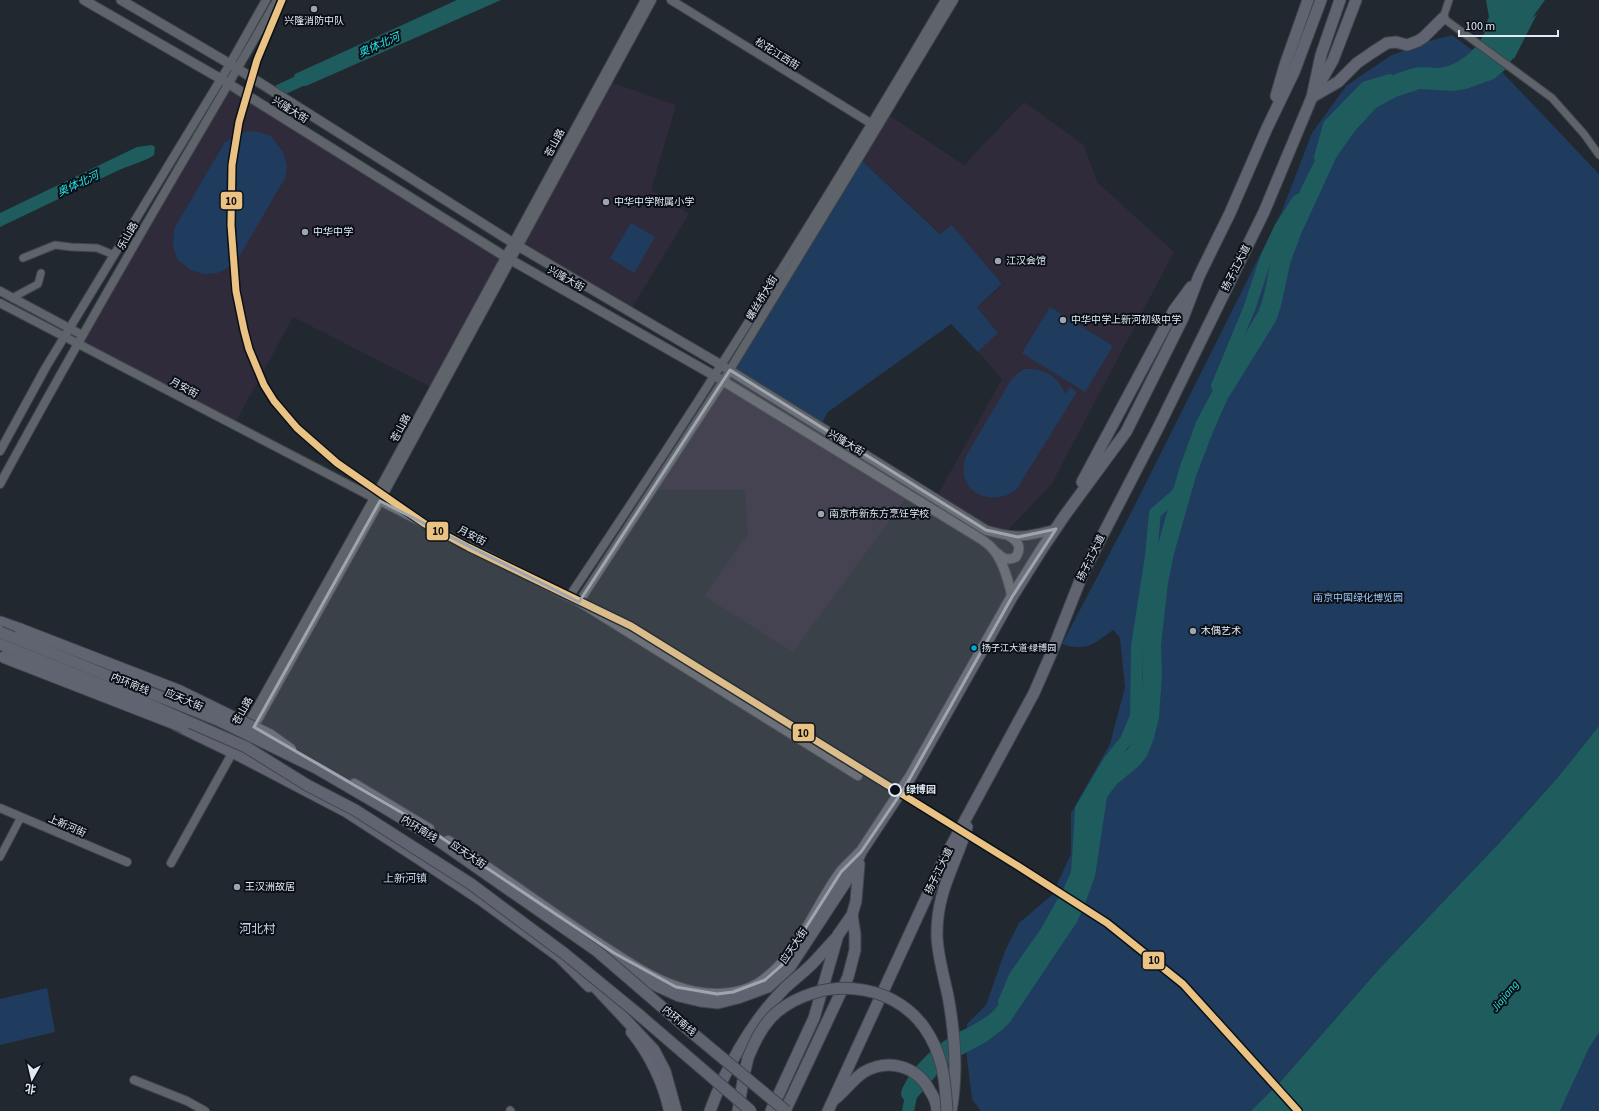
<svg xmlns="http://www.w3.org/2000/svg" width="1599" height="1111" font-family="'Source Sans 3','Noto Sans SC',sans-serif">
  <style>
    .education { fill: #2f2b3a }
    .green { fill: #1f3b5e }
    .water { fill: #1e5c5e }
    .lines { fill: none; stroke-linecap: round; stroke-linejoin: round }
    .river { stroke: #1e5c5e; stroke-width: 12 }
    .minor-casing { stroke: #3f444c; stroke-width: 9 }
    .tertiary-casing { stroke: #3f444c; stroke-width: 10 }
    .secondary-casing { stroke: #3f444c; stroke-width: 11 }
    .primary-casing { stroke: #3f444c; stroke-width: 12 }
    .trunk-casing { stroke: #3f444c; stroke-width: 13 }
    .minor { stroke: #5f646a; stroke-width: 7 }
    .tertiary { stroke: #5f646a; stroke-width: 8 }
    .secondary { stroke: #5f646a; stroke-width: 9 }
    .primary { stroke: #626571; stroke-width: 10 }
    .trunk { stroke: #606470; stroke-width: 11 }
    .trunk-bridge-casing { stroke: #3f444c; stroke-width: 13; stroke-linecap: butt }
    .trunk-bridge { stroke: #606470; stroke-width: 11 }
    .metro-1-casing { stroke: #0b1017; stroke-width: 10 }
    .metro-1 { stroke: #eac384; stroke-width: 7 }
    .marked { fill: #9ea5af; fill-opacity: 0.2; stroke: #9ea5af; stroke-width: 3; stroke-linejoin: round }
    .poi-dot { fill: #9ea5af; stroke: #0b1017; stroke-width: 1.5 }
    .bus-dot { fill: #00a9ce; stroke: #0b1017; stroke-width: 1.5 }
    .stop-dot { fill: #0b1017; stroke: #e1e9f3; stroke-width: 2 }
    .labels { text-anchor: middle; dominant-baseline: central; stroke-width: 4; stroke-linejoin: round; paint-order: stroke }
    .bus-label { font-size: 9px; fill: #e1e9f3; stroke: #0b1017; text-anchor: start }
    .poi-label { font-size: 10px; fill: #e1e9f3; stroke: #0b1017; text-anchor: start }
    .street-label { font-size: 10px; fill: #e1e9f3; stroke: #0b1017 }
    .park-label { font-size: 10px; fill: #9fc6f8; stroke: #0b1017 }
    .stop-label { font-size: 10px; font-weight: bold; fill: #e1e9f3; stroke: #0b1017; text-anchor: start }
    .water-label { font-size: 11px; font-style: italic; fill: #23e6e8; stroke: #0b1017 }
    .neighbourhood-label { font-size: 11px; fill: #c6d5e9; stroke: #0b1017 }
    .quarter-label { font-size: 12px; fill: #c6d5e9; stroke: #0b1017 }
    .line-badge { stroke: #0b1017; stroke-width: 1.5 }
    .pale-badge-label { font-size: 11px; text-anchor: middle; font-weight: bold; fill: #111 }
  </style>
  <rect width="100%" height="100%" fill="#222830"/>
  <g class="education">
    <polygon points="610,82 676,105 651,190 689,214 630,311 519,245"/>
    <polygon points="230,83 505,256 433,388 293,317 234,425 77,343"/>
    <polygon points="1024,102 1084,145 1097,182 1174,252 1051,485 1003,535 936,498 1002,379 978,352 998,333 977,307 1002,285 952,225 941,234 854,153 881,110 964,165"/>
    <polygon points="715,376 909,494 793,652 704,596 748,534 745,490 653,490 645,483"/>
  </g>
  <g class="green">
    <path d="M1452,35L1503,73L1599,174V726L1559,776L1502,840L1380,968L1281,1081L1251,1111H981L972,1099L966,1050L967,1024L986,1005L1005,951L1019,923L1052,895L1071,854V813L1110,744L1125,687L1120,638L1113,630C1093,644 1087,652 1062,644L1134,507L1282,211L1312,133L1346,86L1390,56L1426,42Z"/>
    <polygon points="246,131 259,132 271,136 283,152 287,165 285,178 235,264 218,273 204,274 191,270 178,260 173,248 174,229 225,142"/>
    <polygon points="859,158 940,234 952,225 1002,284 977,307 998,333 978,352 951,324 828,412 820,427 730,370"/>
    <polygon points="631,223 655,237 634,273 610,258"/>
    <polygon points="1050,307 1113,346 1085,392 1022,353"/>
    <path d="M1025,369C1044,368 1059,376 1065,394L1070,387L1077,392L1016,490C1012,492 1008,495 1004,496C977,503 956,483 966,456L1011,380L1018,373Z"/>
    <polygon points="47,988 55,1032 0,1045 0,999"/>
    <polygon points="1599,1033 1599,1111 1560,1111 1590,1046"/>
  </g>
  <g class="water">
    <polygon points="457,0 501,0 306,86 291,85 295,74"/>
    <path d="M1486,0H1545L1532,18L1537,14L1514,59L1513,58L1506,69L1494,79L1466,89L1453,91L1420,89L1396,97L1376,108L1354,132L1336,158L1301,234L1290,264L1281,306L1276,321L1227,400L1213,432L1196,476L1174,554L1168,583L1161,645L1162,674L1159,718L1154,738L1147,756L1140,765L1117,784L1107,797L1095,876L1085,904L1077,922L1010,1022L1002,1030L986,1042L956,1058L941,1070L916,1099L910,1103C900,1099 899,1094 904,1085C913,1067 930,1050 947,1039C961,1030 978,1024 991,1013C999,1006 1005,995 1011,986C1035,952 1065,911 1077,871C1079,862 1080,851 1081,841C1083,826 1085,811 1087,796L1092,786L1104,768L1128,749L1136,731L1140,715L1143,675V645L1149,580L1157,548L1179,469L1196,422L1215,386L1259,310C1266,293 1267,275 1272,257C1279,235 1289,214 1299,193C1317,155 1335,117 1367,89C1377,81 1407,68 1420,67C1426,67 1432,68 1438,68C1459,66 1476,50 1485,32L1483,31L1489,17Z"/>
    <path d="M152,145L155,147L154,155C146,161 130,165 119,170L0,227V213L137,147Z"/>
    <polygon points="1599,726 1599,1033 1590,1046 1560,1111 1251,1111 1281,1081 1380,968 1502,840 1559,776"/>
  </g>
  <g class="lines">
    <g class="river">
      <polyline points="280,90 304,79"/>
      <polyline points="1320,157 1329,125 1366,87 1390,80"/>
      <polyline points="1217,386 1249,309 1266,258 1280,228 1298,200"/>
      <polyline points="1004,1002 1015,976 1046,932 1069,891 1077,873 1081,809 1109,761 1126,740 1136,716 1137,646 1151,556 1155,513 1177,494 1180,488"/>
      <polyline points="908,1111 912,1091 914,1087"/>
    </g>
    <defs>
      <g id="minor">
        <polyline points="1449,0 1443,18 1552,98 1584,134 1599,155"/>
        <polyline points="23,258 55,245 71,247 97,248 114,255"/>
        <polyline points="12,298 38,284 41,273"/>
        <polyline points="0,857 21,817"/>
        <polyline points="510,1110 511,1111"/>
      </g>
      <g id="tertiary">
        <polyline points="671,0 872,124"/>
        <polyline points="0,291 82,335"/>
        <polyline points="0,303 374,498 579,602 858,776"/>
        <polyline points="0,451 46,367 230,64 266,0"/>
        <path d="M0,484C57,379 116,276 176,173C210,115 244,58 277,0"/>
        <path d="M569,597C700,402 826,203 945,0"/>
        <polyline points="579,602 723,381 859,158 954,0"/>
        <polyline points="245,729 383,482 645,0"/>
        <polyline points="251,732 380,501 652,0"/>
        <polyline points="0,808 127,862"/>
        <polyline points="171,863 235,748"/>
        <polyline points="134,1080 187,1101 205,1111"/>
      </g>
      <g id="secondary">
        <path d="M84,0L221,79L504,256L715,376L976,536C981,539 987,543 991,547C1002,558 1009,583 1012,597"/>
        <path d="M121,0L230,64L518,246L721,365L986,530C1016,539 1026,537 1056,529"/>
        <path d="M997,553C1003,559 1008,561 1016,557C1022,547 1018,541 1009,536"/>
      </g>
      <g id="primary">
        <polyline points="138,680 213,713"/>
        <polyline points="175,725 239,756 346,812 417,858 479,899 559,957 589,987"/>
        <polyline points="354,784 429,829"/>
        <path d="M448,841C499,874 547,910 598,943C621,958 650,978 677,987C704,997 742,998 766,978C801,951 815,907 840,873C845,866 853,860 859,853"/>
        <path d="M631,1032C649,1054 663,1083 669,1111"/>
      </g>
      <g id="trunk">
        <polyline points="1317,88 1333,60 1356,0"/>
        <polyline points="1276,96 1285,65 1308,0"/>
        <polyline points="1312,97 1338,82 1357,63 1373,52 1387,43 1396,42 1407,45 1418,41 1424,37 1443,18"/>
        <polyline points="1082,482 1174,310 1191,287"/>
        <polyline points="0,622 20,629"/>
        <polyline points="614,962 644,980 679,996 700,1001 718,1003 738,998 768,987 790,967 851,874 861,852 911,776 1012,597 1042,549 1065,515 1126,432 1183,318 1199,276 1230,213 1267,128 1294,72 1321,0"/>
        <polyline points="584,975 654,1050 665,1071 676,1111"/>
        <path d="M835,1099C845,1091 853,1079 864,1072C889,1058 917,1066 930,1091C934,1097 937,1103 937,1111"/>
        <path d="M710,1111C725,1069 752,1021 784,989C793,980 803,973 812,964C820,956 828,946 837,937"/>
        <polyline points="738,1111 744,1075 748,1058"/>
        <polyline points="771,1111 814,1018 838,935 852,915 856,901 859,864"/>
        <polyline points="785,1111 848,977 855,950 855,934 852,915"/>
        <polyline points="828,1111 944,859 1034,693 1051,654 1083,573 1159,426 1264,212 1312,97 1321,55 1340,0"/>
        <path d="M951,1111C958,1074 955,1034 948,996C944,977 938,957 937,937C936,892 955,867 967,827"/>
      </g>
    </defs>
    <use href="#minor" class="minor-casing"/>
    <use href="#tertiary" class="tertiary-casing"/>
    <use href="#secondary" class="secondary-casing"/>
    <use href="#primary" class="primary-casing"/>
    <use href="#trunk" class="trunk-casing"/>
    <use href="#minor" class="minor"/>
    <use href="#tertiary" class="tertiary"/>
    <use href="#secondary" class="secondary"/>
    <use href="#primary" class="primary"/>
    <use href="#trunk" class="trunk"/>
    <defs>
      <g id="trunk-bridge">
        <polyline points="20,629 180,691 270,735 291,750"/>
        <polyline points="0,632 220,721 316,768 383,807 436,839 597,951 684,1026 786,1111"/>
        <polyline points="0,644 137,699 246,747 307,785 355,810 471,884 565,954 637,1013 751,1111"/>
        <polyline points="3,657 183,727"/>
        <path d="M748,1058C755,1041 763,1024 777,1012C820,977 890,980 924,1027C943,1054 945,1079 947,1111"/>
      </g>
    </defs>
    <use href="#trunk-bridge" class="trunk-bridge-casing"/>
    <use href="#trunk-bridge" class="trunk-bridge"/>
    <defs>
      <polyline id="metro-1" points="282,0 257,60 239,122 232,165 231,225 236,291 244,330 249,349 264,385 274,401 297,428 337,463 425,524 468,547 631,626 1018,866 1107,923 1183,984 1298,1111"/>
    </defs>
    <use href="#metro-1" class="metro-1-casing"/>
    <use href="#metro-1" class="metro-1"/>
  </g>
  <path class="marked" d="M730,370L986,530L1018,537L1056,529L1012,597L905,787L861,852L841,872L782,965L765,980L733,992L717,994L676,987L614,953L418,822L254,727L380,501L579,602Z"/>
  <g class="poi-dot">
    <circle cx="314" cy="9" r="4"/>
    <circle cx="606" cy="202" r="4"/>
    <circle cx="305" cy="232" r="4"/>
    <circle cx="998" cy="261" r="4"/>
    <circle cx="1063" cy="320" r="4"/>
    <circle cx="821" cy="514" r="4"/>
    <circle cx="1193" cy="631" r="4"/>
    <circle cx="237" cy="887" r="4"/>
  </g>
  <circle class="bus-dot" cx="974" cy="648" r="3.5"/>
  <circle class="stop-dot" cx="895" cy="790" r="6"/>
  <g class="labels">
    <g class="bus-label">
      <text x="982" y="648">扬子江大道·绿博园</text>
    </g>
    <g class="poi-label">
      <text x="314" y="21" text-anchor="middle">兴隆消防中队</text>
      <text x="614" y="202">中华中学附属小学</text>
      <text x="313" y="232">中华中学</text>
      <text x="1006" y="261">江汉会馆</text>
      <text x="1071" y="320">中华中学上新河初级中学</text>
      <text x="829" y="514">南京市新东方烹饪学校</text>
      <text x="1201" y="631">木偶艺术</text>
      <text x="245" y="887">王汉洲故居</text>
    </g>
    <g class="street-label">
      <text transform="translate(777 54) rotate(32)">松花江西街</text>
      <text transform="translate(290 110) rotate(32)">兴隆大街</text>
      <text transform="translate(555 143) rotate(-62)">苍山路</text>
      <text transform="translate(128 236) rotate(-60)">乐山路</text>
      <text transform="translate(1236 268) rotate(-63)">扬子江大道</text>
      <text transform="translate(566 279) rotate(29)">兴隆大街</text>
      <text transform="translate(762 298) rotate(-59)">螺丝桥大街</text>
      <text transform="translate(184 388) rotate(28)">月安街</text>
      <text transform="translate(401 428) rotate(-62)">苍山路</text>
      <text transform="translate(846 443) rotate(31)">兴隆大街</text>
      <text transform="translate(472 536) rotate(27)">月安街</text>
      <text transform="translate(1091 558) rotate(-64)">扬子江大道</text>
      <text transform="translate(130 684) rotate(22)">内环南线</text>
      <text transform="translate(184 700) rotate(23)">应天大街</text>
      <text transform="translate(243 711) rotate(-61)">苍山路</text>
      <text transform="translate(67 826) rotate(23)">上新河街</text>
      <text transform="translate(419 829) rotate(32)">内环南线</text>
      <text transform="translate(468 855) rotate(34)">应天大街</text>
      <text transform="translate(939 871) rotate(-64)">扬子江大道</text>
      <text transform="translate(794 946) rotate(-56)">应天大街</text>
      <text transform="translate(679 1021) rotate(40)">内环南线</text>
    </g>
    <g class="park-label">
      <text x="1358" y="598">南京中国绿化博览园</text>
    </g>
    <g class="stop-label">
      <text x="906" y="790">绿博园</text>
    </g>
    <g class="water-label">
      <text transform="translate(379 45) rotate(-24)">奥体北河</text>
      <text transform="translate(78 184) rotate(-25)">奥体北河</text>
      <text transform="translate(1505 996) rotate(-51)">Jiajiang</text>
    </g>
    <g class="neighbourhood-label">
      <text x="405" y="878">上新河镇</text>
    </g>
    <g class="quarter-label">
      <text x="257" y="929">河北村</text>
    </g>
  </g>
  <g class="line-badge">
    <rect x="220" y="191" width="23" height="19" rx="4" fill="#eac384"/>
    <rect x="426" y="521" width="23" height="20" rx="4" fill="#eac384"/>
    <rect x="792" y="723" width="23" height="19" rx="4" fill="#eac384"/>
    <rect x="1142" y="951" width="23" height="19" rx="4" fill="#eac384"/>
  </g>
  <g class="pale-badge-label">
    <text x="231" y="205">10</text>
    <text x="438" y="535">10</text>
    <text x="803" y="737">10</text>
    <text x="1154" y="964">10</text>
  </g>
  <g transform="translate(32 1079) rotate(188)" stroke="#0b1017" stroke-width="3" paint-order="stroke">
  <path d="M0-3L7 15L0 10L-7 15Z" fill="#e1e9f3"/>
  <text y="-6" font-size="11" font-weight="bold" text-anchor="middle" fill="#e1e9f3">北</text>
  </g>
  <path d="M1459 30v6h99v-6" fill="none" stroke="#e1e9f3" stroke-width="2"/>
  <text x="1465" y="30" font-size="12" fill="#e1e9f3" stroke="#0b1017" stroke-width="3" paint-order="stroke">100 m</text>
</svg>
